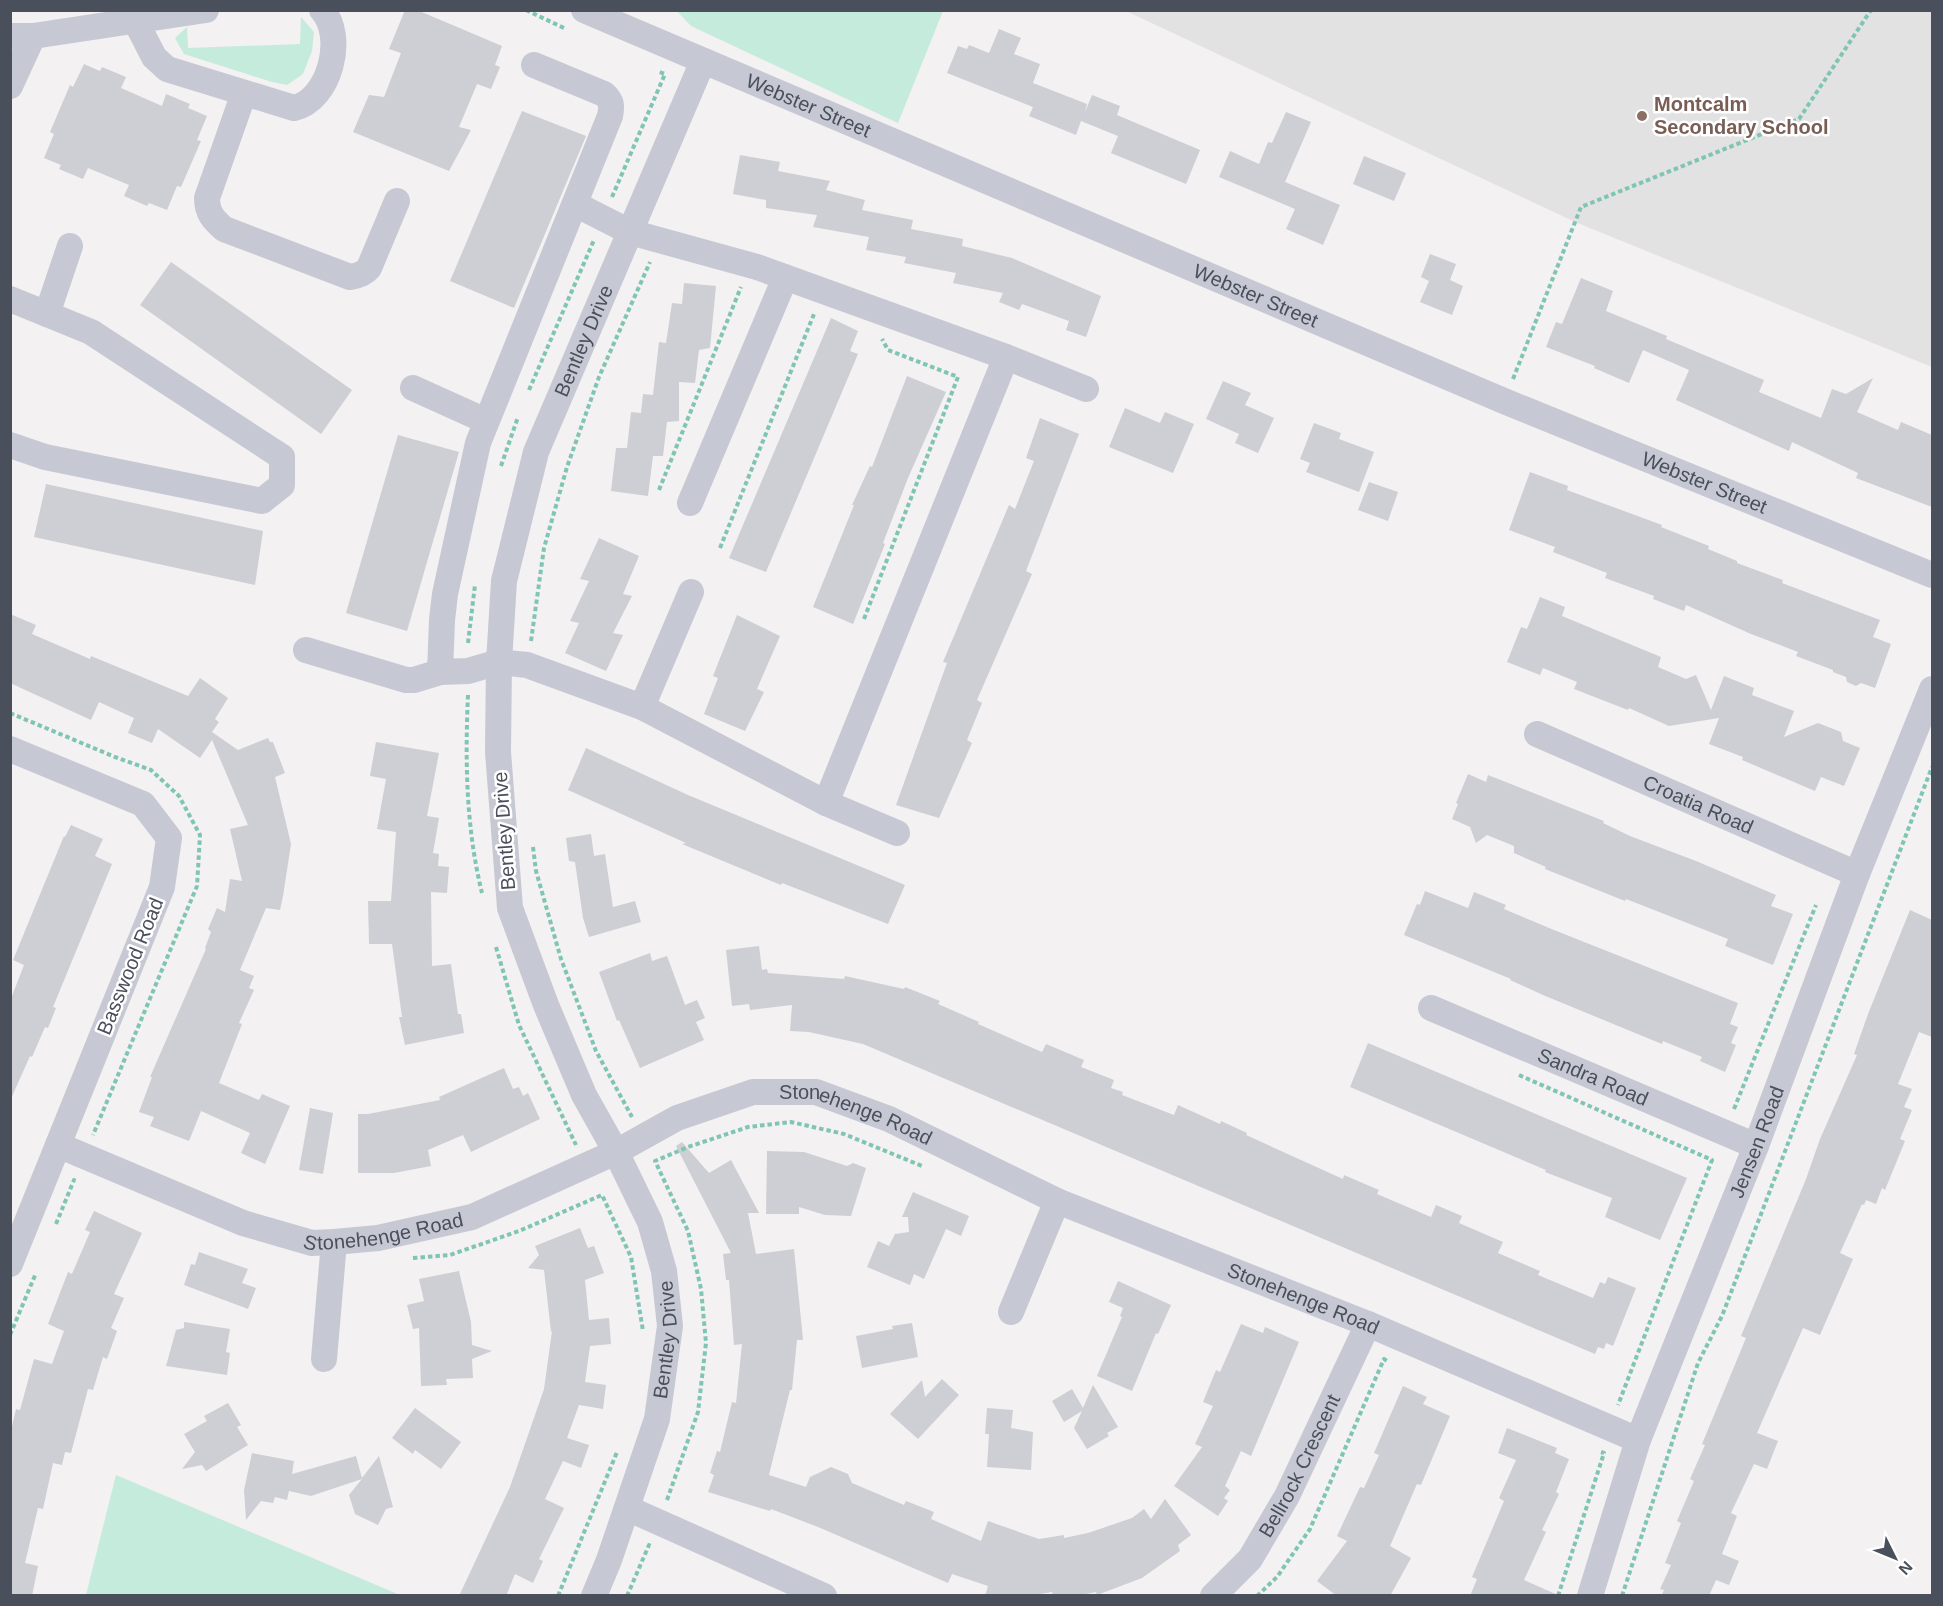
<svg xmlns="http://www.w3.org/2000/svg" width="1943" height="1606" font-family="Helvetica,sans-serif">
  <style>
    .education { fill: #e3e2e2 }
    .green { fill: #c5ebdd }
    .building { fill: #cecfd4 }
    .lines { fill: none; stroke-linecap: round; stroke-linejoin: round }
    .path { stroke: #80c5b4; stroke-width: 4; stroke-dasharray: 4.5 3; stroke-linecap: butt }
    .minor { stroke: #c6c9d3; stroke-width: 26 }
    .education-dot { fill: #8d6e63; stroke: #fff; stroke-width: 2 }
    .labels { text-anchor: middle; dominant-baseline: central; stroke-width: 5; stroke-linejoin: round; paint-order: stroke }
    .education-label { font-size: 20px; font-weight: bold; fill: #785e54; stroke: #fff; text-anchor: start }
    .street-label { font-size: 20px; fill: #4a4f5c; stroke: #fff }
  </style>
  <rect width="100%" height="100%" fill="#f3f1f1"/>
  <polygon class="education" points="1126,11 1932,11 1932,367 1575,222"/>
  <g class="green">
    <polygon points="677,11 943,11 898,123 691,26"/>
    <polygon points="301,17 314,32 312,51 303,74 287,85 272,82 184,54 175,38 187,27 188,48 300,44"/>
    <polygon points="116,1475 400,1595 86,1595"/>
  </g>
  <g class="building">
    <polygon points="405,10 417,10 502,46 495,65 500,67 491,89 477,84 459,127 471,130 449,171 353,132 369,95 384,97 401,53 389,49"/>
    <polygon points="999,29 1021,38 1014,54 1040,64 1033,83 1087,104 1085,112 1092,95 1120,106 1117,115 1200,150 1186,184 1111,153 1118,136 1081,121 1076,135 1029,116 1033,107 947,73 958,46 967,49 969,45 989,53"/>
    <polygon points="84,64 100,71 102,67 126,77 121,88 162,106 166,94 190,104 188,108 207,116 197,140 201,141 181,187 177,186 167,210 149,203 147,206 124,196 129,185 88,168 83,179 59,169 61,165 44,158 54,134 50,132 70,85 73,87"/>
    <polygon points="522,111 586,136 514,308 450,281"/>
    <polygon points="1286,112 1311,122 1285,182 1340,205 1323,245 1286,229 1295,209 1219,177 1230,151 1259,164 1268,142 1272,143"/>
    <polygon points="740,155 780,162 778,171 830,181 826,190 865,200 862,210 913,220 911,229 963,239 962,246 1012,258 1101,296 1086,337 1066,330 1069,321 1022,304 1019,310 999,302 1003,293 953,283 956,273 904,263 906,257 866,250 869,237 813,227 817,215 766,208 766,200 733,194"/>
    <polygon points="1364,156 1406,173 1394,201 1353,184"/>
    <polygon points="1430,254 1456,264 1450,280 1463,286 1452,315 1420,302 1429,281 1421,277"/>
    <polygon points="171,262 352,390 321,434 140,305"/>
    <polygon points="1581,278 1613,291 1606,311 1667,336 1666,339 1764,380 1759,392 1821,418 1832,389 1846,394 1873,378 1857,412 1898,430 1901,422 1932,435 1932,507 1856,478 1858,473 1792,442 1789,451 1676,400 1689,370 1643,350 1629,383 1594,368 1595,366 1546,347 1556,322 1562,324"/>
    <polygon points="684,283 716,286 710,348 699,350 695,383 679,382 679,421 667,422 663,456 653,456 648,496 611,491 616,448 627,448 631,412 641,413 643,394 653,395 659,342 666,343 672,303 682,304"/>
    <polygon points="831,318 858,331 850,351 858,354 766,572 729,558"/>
    <polygon points="907,376 946,392 908,478 883,543 885,544 853,624 813,607 854,505 852,505 870,466 872,467"/>
    <polygon points="1223,381 1251,393 1245,405 1274,418 1258,453 1235,443 1239,434 1206,419"/>
    <polygon points="1125,408 1160,423 1165,412 1194,424 1173,473 1109,447"/>
    <polygon points="1040,418 1079,434 1026,571 1032,574 977,700 982,703 967,740 972,743 939,818 896,805 947,663 943,662 1009,505 1015,509 1034,461 1026,458"/>
    <polygon points="1314,423 1341,433 1339,439 1374,452 1359,492 1306,472 1310,463 1300,459"/>
    <polygon points="398,435 459,452 407,631 346,613"/>
    <polygon points="1530,472 1568,486 1567,490 1662,525 1661,527 1709,546 1708,549 1737,561 1737,563 1783,580 1782,583 1880,620 1873,637 1891,644 1875,688 1861,683 1856,686 1847,682 1846,677 1833,672 1833,670 1796,656 1798,652 1751,634 1686,605 1684,611 1653,599 1654,596 1605,578 1607,573 1553,552 1555,547 1509,530"/>
    <polygon points="1369,482 1398,492 1388,521 1358,510"/>
    <polygon points="46,484 263,531 255,585 34,537"/>
    <polygon points="599,538 639,556 623,594 632,596 613,633 623,635 606,671 565,653 579,623 570,621 589,581 580,579"/>
    <polygon points="1540,597 1565,607 1562,616 1661,657 1658,667 1686,679 1696,675 1711,710 1724,676 1754,688 1752,695 1794,711 1784,737 1818,723 1841,732 1843,741 1860,748 1844,786 1821,777 1815,791 1742,760 1743,757 1709,744 1719,718 1669,726 1629,708 1628,710 1574,689 1577,682 1543,668 1540,675 1507,662 1521,627 1527,629"/>
    <polygon points="10,614 36,625 32,634 90,659 91,656 188,696 200,678 228,698 215,719 219,722 212,732 238,750 268,738 270,742 273,742 285,773 275,777 291,844 283,896 280,910 266,908 240,970 254,976 249,988 254,990 239,1023 242,1024 219,1083 259,1100 262,1094 290,1106 265,1164 241,1153 250,1133 201,1111 189,1141 150,1126 154,1117 139,1112 152,1077 150,1077 206,949 205,948 211,932 208,929 217,908 225,912 230,879 242,881 230,829 248,825 212,740 200,758 158,729 152,743 128,733 134,718 99,702 91,720 10,683"/>
    <polygon points="737,615 780,636 757,689 764,692 745,731 704,714 718,678 713,676"/>
    <polygon points="376,742 439,753 427,816 439,818 433,853 439,854 438,866 449,867 447,893 431,892 432,966 451,964 458,1014 461,1014 464,1033 405,1045 399,1017 402,1017 392,944 369,944 368,901 391,901 396,832 377,829 386,779 370,776"/>
    <polygon points="586,748 688,795 905,885 888,924 782,883 781,885 682,844 686,843 568,790"/>
    <polygon points="1468,774 1486,782 1488,775 1604,821 1603,823 1630,836 1696,861 1776,895 1771,906 1793,914 1773,965 1725,946 1728,939 1626,899 1625,901 1545,869 1546,867 1514,853 1514,846 1487,835 1476,843 1470,827 1452,819 1458,804 1456,803"/>
    <polygon points="71,825 103,839 95,856 112,864 53,1007 56,1008 48,1028 45,1027 32,1057 30,1056 10,1101 10,1001 24,965 13,960 64,836 65,837"/>
    <polygon points="591,834 594,856 605,854 613,907 635,901 641,922 589,937 583,918 575,862 569,861 566,838"/>
    <polygon points="1425,891 1468,908 1474,892 1506,905 1504,909 1554,930 1738,1003 1730,1024 1738,1027 1731,1043 1736,1045 1725,1072 1700,1061 1702,1057 1663,1041 1662,1044 1640,1035 1543,995 1510,980 1511,979 1404,935 1417,904 1420,905"/>
    <polygon points="1910,910 1932,920 1932,1037 1919,1032 1898,1084 1912,1089 1904,1107 1912,1110 1900,1139 1905,1141 1885,1190 1882,1188 1876,1204 1866,1200 1864,1205 1862,1204 1840,1253 1853,1259 1820,1335 1803,1328 1757,1433 1778,1441 1767,1469 1754,1464 1731,1513 1737,1516 1722,1554 1739,1561 1729,1585 1716,1580 1709,1596 1661,1596 1664,1590 1660,1589 1671,1565 1665,1563 1681,1523 1677,1521 1694,1481 1690,1479 1705,1445 1702,1444 1746,1338 1741,1336 1806,1179 1820,1139 1857,1055 1854,1054 1868,1014"/>
    <polygon points="759,946 762,970 767,969 768,973 844,979 845,976 904,989 905,987 940,1001 938,1004 979,1022 978,1024 1042,1052 1046,1044 1084,1060 1081,1067 1114,1080 1111,1088 1123,1092 1122,1095 1174,1115 1178,1105 1220,1124 1221,1121 1247,1133 1246,1135 1343,1179 1344,1175 1379,1190 1377,1194 1431,1217 1436,1205 1462,1216 1459,1223 1503,1242 1498,1253 1540,1271 1538,1275 1593,1298 1600,1282 1605,1284 1608,1277 1636,1288 1613,1346 1606,1343 1604,1349 1598,1347 1595,1354 863,1044 809,1032 790,1031 792,1005 750,1010 749,1004 732,1006 726,950"/>
    <polygon points="650,953 652,961 667,956 685,1005 697,1000 705,1018 696,1022 704,1040 640,1068 619,1020 617,1021 599,972"/>
    <polygon points="1368,1043 1687,1178 1660,1240 1605,1217 1612,1198 1545,1172 1546,1170 1350,1087"/>
    <polygon points="504,1068 513,1089 519,1087 523,1096 528,1093 540,1119 471,1152 463,1135 428,1150 431,1166 394,1173 358,1173 358,1114 368,1114 440,1100 439,1097"/>
    <polygon points="310,1108 333,1113 323,1174 299,1170"/>
    <polygon points="682,1142 709,1173 731,1160 759,1213 748,1213 756,1254 794,1249 803,1340 797,1340 792,1390 790,1390 769,1475 806,1487 810,1477 831,1467 848,1474 852,1483 904,1505 906,1501 934,1512 931,1519 981,1541 988,1521 1039,1539 1064,1535 1064,1538 1088,1533 1132,1518 1144,1509 1151,1519 1165,1499 1191,1535 1178,1545 1180,1551 1142,1578 1097,1595 1096,1592 1076,1596 1053,1596 1052,1592 1028,1596 985,1596 988,1586 952,1574 948,1583 818,1527 771,1509 770,1511 708,1492 714,1475 710,1473 717,1451 720,1452 732,1402 736,1403 742,1344 734,1345 729,1280 726,1280 723,1254 731,1253 676,1146"/>
    <polygon points="767,1151 804,1152 847,1166 853,1163 866,1168 851,1216 825,1215 799,1207 799,1214 766,1214"/>
    <polygon points="913,1192 969,1216 961,1236 946,1229 924,1279 914,1274 910,1285 867,1267 878,1241 889,1246 895,1234 909,1232 908,1217 902,1217"/>
    <polygon points="94,1211 142,1233 114,1294 124,1298 111,1328 117,1331 107,1359 103,1357 93,1390 88,1389 71,1453 65,1452 62,1465 53,1463 43,1509 38,1508 25,1563 38,1566 32,1596 10,1596 10,1435 16,1409 20,1410 34,1359 52,1364 64,1331 48,1324 68,1272 72,1274 90,1232 85,1230"/>
    <polygon points="580,1228 588,1248 594,1246 604,1273 585,1280 589,1320 609,1318 611,1344 590,1346 585,1382 606,1385 603,1409 579,1405 567,1438 589,1445 581,1468 563,1461 545,1499 564,1508 539,1559 543,1561 533,1583 515,1574 506,1596 459,1596 510,1487 544,1389 552,1331 551,1332 544,1270 528,1268 539,1255 535,1246"/>
    <polygon points="199,1252 248,1269 242,1283 256,1288 248,1309 184,1285 191,1264 195,1265"/>
    <polygon points="459,1271 471,1322 472,1345 492,1351 472,1359 473,1378 446,1379 447,1385 421,1386 419,1328 413,1329 407,1305 424,1301 419,1279"/>
    <polygon points="1118,1281 1171,1305 1158,1334 1156,1333 1132,1391 1097,1376 1122,1317 1120,1316 1123,1308 1109,1302"/>
    <polygon points="184,1322 230,1329 226,1352 230,1353 227,1375 166,1366 176,1330 184,1328"/>
    <polygon points="912,1323 918,1357 862,1368 856,1336 893,1329 892,1326"/>
    <polygon points="1241,1324 1263,1333 1265,1327 1299,1342 1251,1456 1241,1451 1225,1486 1230,1490 1224,1498 1228,1501 1218,1516 1174,1486 1202,1447 1195,1444 1213,1406 1203,1402 1216,1370 1220,1372"/>
    <polygon points="942,1379 959,1395 918,1439 890,1414 922,1380 925,1397"/>
    <polygon points="1093,1385 1118,1427 1107,1433 1109,1436 1087,1449 1074,1428 1082,1411 1064,1422 1052,1401 1072,1389 1083,1408"/>
    <polygon points="1403,1386 1427,1397 1423,1404 1450,1416 1421,1485 1417,1484 1390,1546 1411,1558 1390,1596 1337,1596 1317,1581 1347,1541 1337,1536 1360,1487 1364,1488 1379,1455 1374,1453"/>
    <polygon points="228,1403 241,1425 237,1427 248,1445 206,1471 202,1465 182,1469 195,1452 184,1434 207,1421 204,1416"/>
    <polygon points="415,1408 461,1442 441,1469 415,1450 413,1454 392,1438"/>
    <polygon points="987,1408 1013,1410 1011,1428 1033,1432 1031,1470 987,1467 989,1434 985,1434"/>
    <polygon points="1507,1428 1557,1448 1555,1453 1569,1459 1556,1492 1559,1494 1542,1530 1546,1532 1524,1580 1560,1596 1470,1596 1477,1579 1472,1577 1504,1501 1499,1498 1516,1460 1498,1453"/>
    <polygon points="252,1453 294,1461 292,1474 356,1456 362,1478 379,1456 393,1507 386,1509 378,1525 355,1514 349,1495 362,1479 311,1496 289,1491 287,1500 275,1497 273,1503 261,1501 246,1520 244,1490"/>
  </g>
  <g class="lines">
    <g class="path">
      <polyline points="526,10 566,29"/>
      <polyline points="612,197 665,74 657,71"/>
      <polyline points="1513,379 1581,207 1799,119 1871,10"/>
      <polyline points="529,390 594,240"/>
      <polyline points="501,466 518,417"/>
      <polyline points="659,490 741,287"/>
      <polyline points="720,548 814,314"/>
      <polyline points="864,619 958,377 888,350 882,339"/>
      <polyline points="531,641 544,548 567,467 599,377 650,262"/>
      <polyline points="468,643 475,585"/>
      <path d="M468,695C465,762 466,828 482,893"/>
      <polyline points="10,713 115,757 151,770 179,796 200,835 197,886 93,1135"/>
      <polyline points="533,847 536,871 561,959 596,1051 632,1117"/>
      <polyline points="496,947 519,1025 576,1145"/>
      <polyline points="1519,1075 1712,1160 1618,1405"/>
      <polyline points="1734,1109 1816,905"/>
      <polyline points="56,1224 74,1180 75,1181"/>
      <polyline points="413,1258 450,1255 519,1231 602,1195 631,1257 643,1331"/>
      <polyline points="10,1335 36,1273"/>
      <polyline points="667,1500 698,1412 706,1343 701,1289 688,1231 655,1161 688,1147 748,1127 791,1122 844,1134 922,1166"/>
      <polyline points="558,1596 617,1452"/>
      <polyline points="627,1596 649,1545 650,1546"/>
      <polyline points="1257,1596 1277,1577 1310,1529 1384,1359 1387,1361"/>
      <polyline points="1558,1596 1604,1453 1601,1452"/>
      <polyline points="1622,1596 1698,1363 1722,1316 1932,767"/>
    </g>
    <g class="minor">
      <path d="M130,10L154,57L167,69L294,108C330,100 346,36 322,10"/>
      <path id="s1" d="M584,10L1504,401L1932,575"/>
      <polyline points="10,36 33,36 206,10"/>
      <polyline points="10,86 33,36"/>
      <path d="M244,93L207,198C207,213 213,219 224,229L350,277C358,276 364,274 369,268L397,201"/>
      <polyline points="575,204 630,232 757,267 1006,357 1086,389"/>
      <polyline points="10,299 91,332 282,457 282,485 262,501 45,457 10,445"/>
      <polyline points="47,314 70,246"/>
      <polyline points="413,388 486,421"/>
      <polyline points="690,503 785,278"/>
      <polyline points="306,650 406,680 414,680 440,672 468,671 499,662 527,665 642,707 826,803 897,833"/>
      <path d="M440,672L442,620L445,594L478,443L610,116C612,106 612,101 604,94L534,65"/>
      <polyline points="642,707 691,592"/>
      <path id="s2" d="M1537,734L1857,874"/>
      <polyline points="10,749 143,804 169,838 162,887 10,1264"/>
      <polyline points="826,803 1006,357"/>
      <path id="s3" d="M1431,1008L1756,1146"/>
      <path id="s4" d="M58,1145L243,1223L312,1243L334,1242L378,1238L472,1217L616,1152L677,1118L753,1092H816L889,1119L1057,1201L1368,1324L1638,1440"/>
      <polyline points="1011,1312 1057,1201"/>
      <polyline points="324,1359 334,1242"/>
      <polyline points="627,1508 824,1596"/>
      <path id="s5" d="M594,1596L609,1560L657,1419L670,1326L664,1271L650,1222L616,1152L584,1095L546,1005L510,908L498,752L499,662L504,581L536,452L703,61"/>
      <path id="s6" d="M1213,1596L1250,1559L1287,1496L1368,1324"/>
      <path id="s7" d="M1590,1596L1638,1440L1756,1146L1857,874L1932,689"/>
    </g>
  </g>
  <circle class="education-dot" cx="1642" cy="116" r="6"/>
  <g class="labels">
    <g class="education-label">
      <text x="1654" y="104">Montcalm<tspan x="1654" dy="23">Secondary School</tspan></text>
    </g>
    <g class="street-label">
      <text stroke="none"><textPath href="#s1" startOffset="244">Webster Street</textPath></text>
      <text stroke="none"><textPath href="#s1" startOffset="730">Webster Street</textPath></text>
      <text stroke="none"><textPath href="#s5" startOffset="1314">Bentley Drive</textPath></text>
      <text stroke="none"><textPath href="#s1" startOffset="1216">Webster Street</textPath></text>
      <text stroke="none"><textPath href="#s2" startOffset="176">Croatia Road</textPath></text>
      <text transform="translate(504 831) rotate(-94)">Bentley Drive</text>
      <text transform="translate(130 966) rotate(-68)">Basswood Road</text>
      <text stroke="none"><textPath href="#s3" startOffset="176">Sandra Road</textPath></text>
      <text stroke="none"><textPath href="#s4" startOffset="850">Stonehenge Road</textPath></text>
      <text stroke="none"><textPath href="#s7" startOffset="484">Jensen Road</textPath></text>
      <text stroke="none"><textPath href="#s4" startOffset="345">Stonehenge Road</textPath></text>
      <text stroke="none"><textPath href="#s4" startOffset="1336">Stonehenge Road</textPath></text>
      <text stroke="none"><textPath href="#s5" startOffset="268">Bentley Drive</textPath></text>
      <text stroke="none"><textPath href="#s6" startOffset="158">Bellrock Crescent</textPath></text>
    </g>
  </g>
  <rect width="1943" height="1606" fill="none" stroke="#4a4f5c" stroke-width="24"/>
  <g transform="translate(1895 1558) rotate(133)" stroke="#ffffff" stroke-width="4.5" paint-order="stroke">
  <path d="M0-4.5L10 22L0 15L-10 22Z" fill="#4a4f5c"/>
  <text y="-9" font-size="16" font-weight="bold" text-anchor="middle" fill="#4a4f5c">N</text>
  </g>
</svg>
